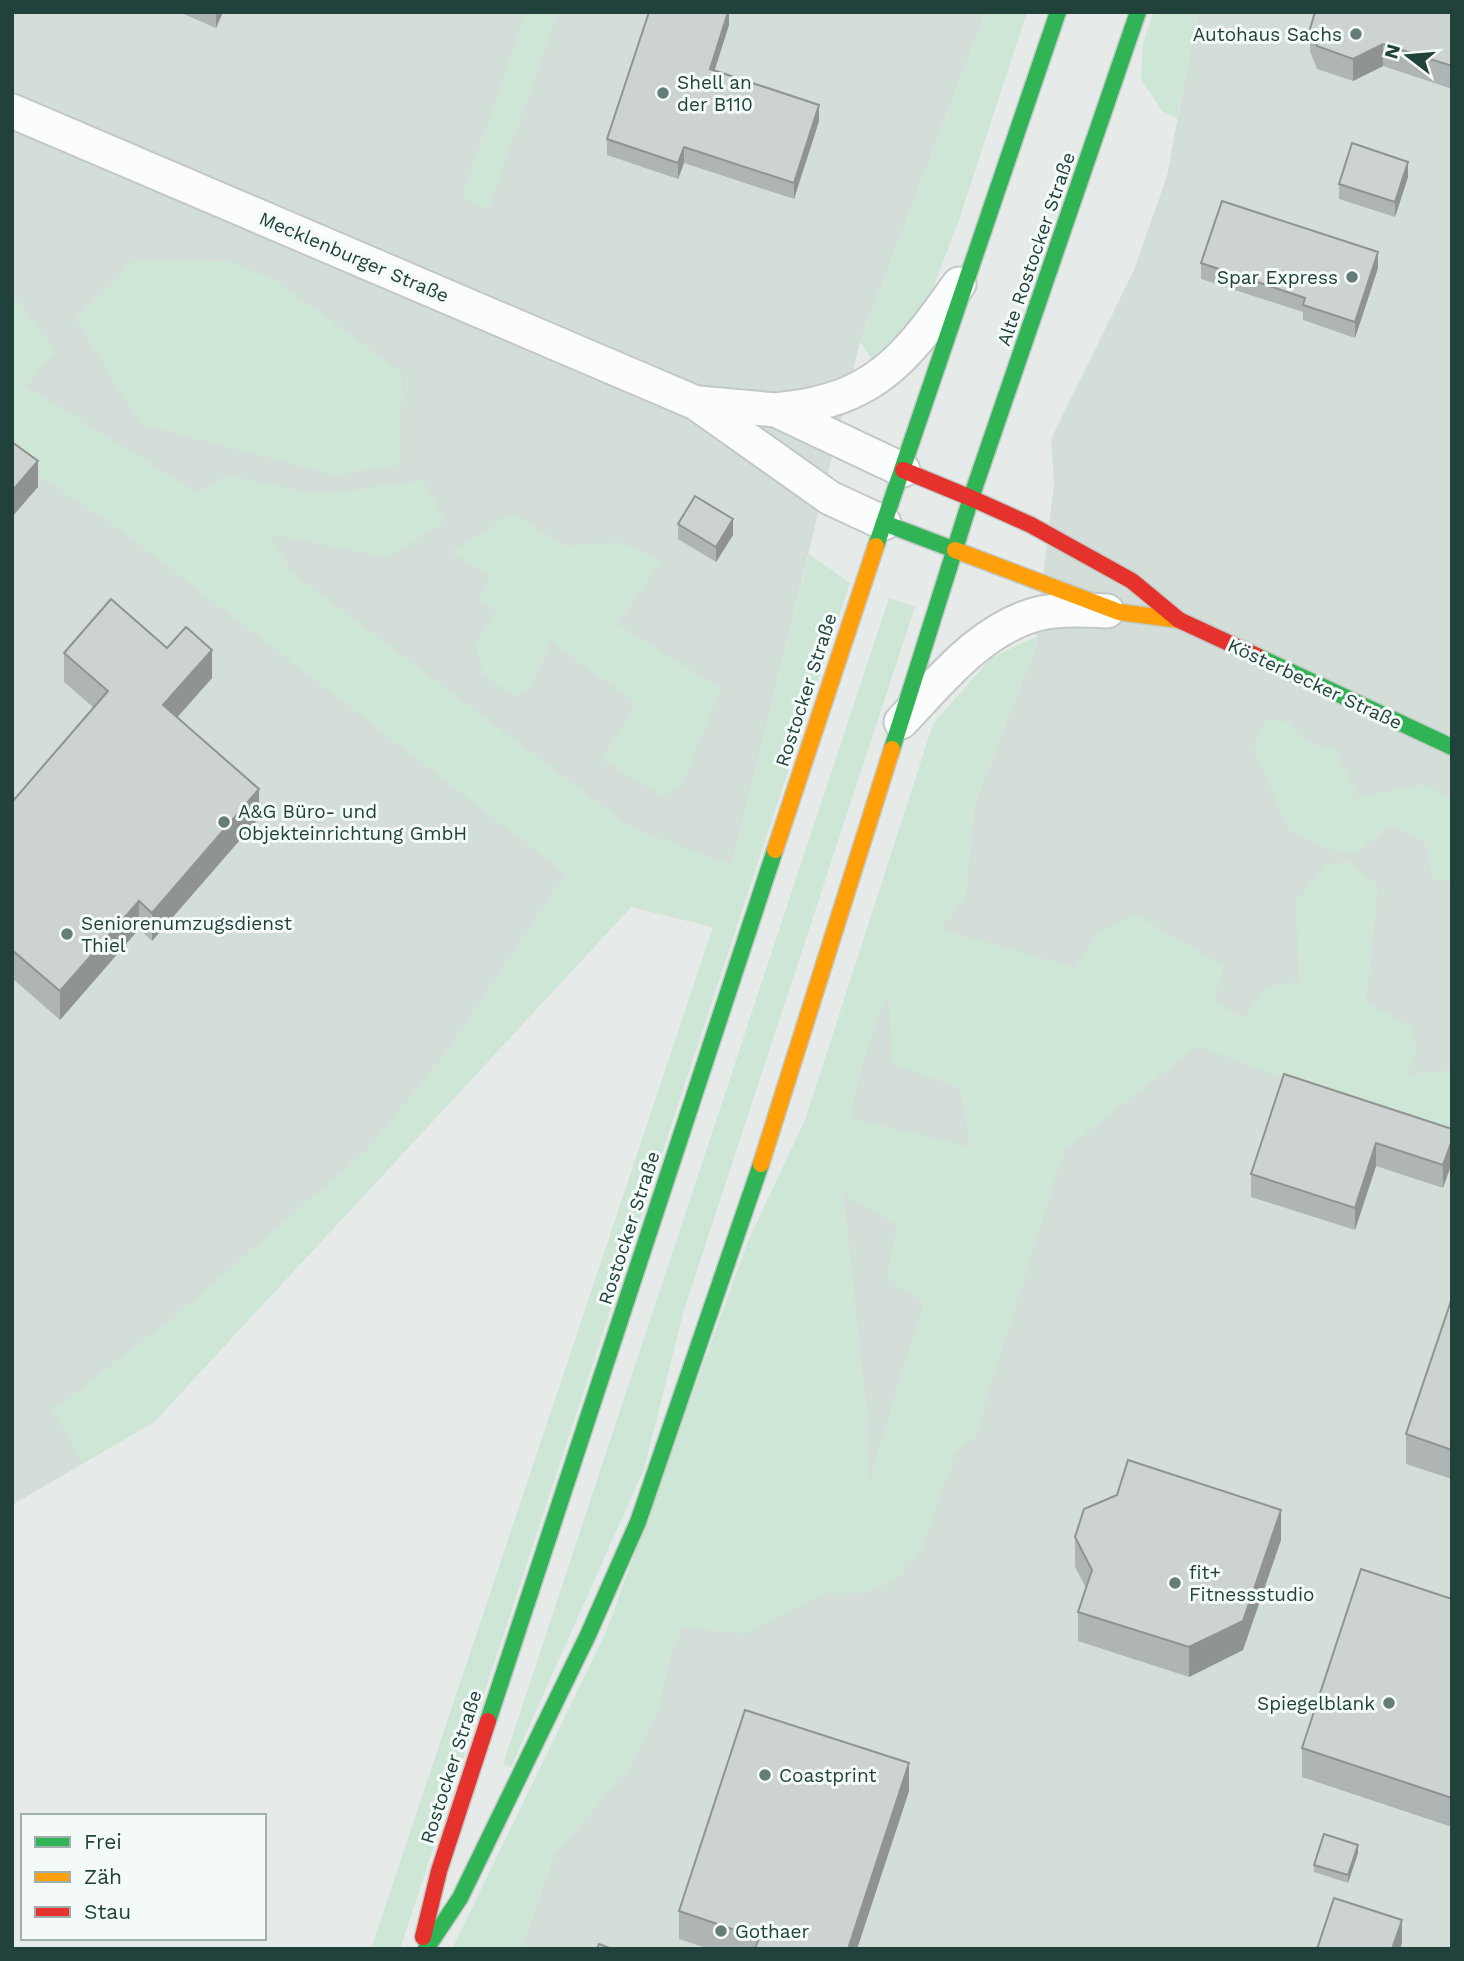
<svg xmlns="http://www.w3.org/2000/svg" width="1464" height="1961" font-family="'Work Sans',sans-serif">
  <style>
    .built { fill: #d3ded9 }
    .green { fill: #cee6d6; fill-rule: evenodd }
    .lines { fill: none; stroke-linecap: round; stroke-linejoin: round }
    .street-casing { stroke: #c3c8c6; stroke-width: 37 }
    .fast-casing { stroke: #c1c9c6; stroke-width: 19 }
    .slow-casing { stroke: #c1c9c6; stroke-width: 19 }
    .jam-casing { stroke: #c1c9c6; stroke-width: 19 }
    .street { stroke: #fbfcfc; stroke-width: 33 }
    .fast { stroke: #30b455; stroke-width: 16 }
    .slow { stroke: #ff9f0a; stroke-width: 16 }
    .jam { stroke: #e5322d; stroke-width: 16 }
    .wall { fill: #afb5b4 }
    .shaded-wall { fill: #8f9492 }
    .building { fill: #ccd3d1; stroke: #8f9492; stroke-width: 2 }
    .poi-dot { fill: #657d78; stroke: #f4faf8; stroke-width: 2.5 }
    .labels { text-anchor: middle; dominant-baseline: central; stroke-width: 6; stroke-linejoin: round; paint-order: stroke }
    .poi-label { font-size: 19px; fill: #20423b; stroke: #f4faf8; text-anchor: start }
    .street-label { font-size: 19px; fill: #20423b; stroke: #f4faf8 }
  </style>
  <rect width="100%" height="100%" fill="#e6ebe9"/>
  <g class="built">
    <polygon points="12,12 986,12 860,342 732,866 713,927 631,907 154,1422 12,1505"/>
    <polygon points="1199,12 1452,12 1452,1949 521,1949 554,1855 633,1762 659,1706 672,1647 696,1605 868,1487 867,1419 839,1158 863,1060 888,990 965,897 975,803 1035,648 1054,483 1051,439 1134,270 1167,176 1193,34"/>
  </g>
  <g class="green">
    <polygon points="526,12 558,12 488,208 462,198"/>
    <polygon points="986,12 1027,12 960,217 935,283 913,327 875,364 860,342"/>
    <polygon points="1154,12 1199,12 1193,34 1177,118 1162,111 1141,79 1143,43"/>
    <polygon points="133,261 233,262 278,282 402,373 399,465 335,475 141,424 76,319"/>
    <polygon points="12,294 56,352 25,386 198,493 226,475 319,495 423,480 445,523 386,557 268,533 290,571 630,827 731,865 809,554 850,583 400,1949 371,1949 713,927 631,907 154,1422 83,1463 53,1410 173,1318 369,1148 449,1049 566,874 114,525 12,457"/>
    <polygon points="512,514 567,546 620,542 661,561 617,624 721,689 681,786 662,796 603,760 636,703 550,641 531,686 515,696 483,675 476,645 497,609 477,602 490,577 451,552"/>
    <polygon points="889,598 915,607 684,1310 644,1469 511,1767 503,1764"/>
    <path d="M1035,637V648L975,803L965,897L940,929L1076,968L1098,932L1136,915L1224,966L1213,1002L1245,1019L1267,986L1299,982L1296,902L1326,864L1351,862L1378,887L1366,1003L1411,1026L1417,1053L1405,1075L1452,1070V1141L1198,1046L1064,1150L975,1436L955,1454L922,1548L896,1580L867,1593H827L745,1634L683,1628L672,1647L659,1706L633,1762L554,1855L521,1949H452L606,1632L748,1241L805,1120L933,724L991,658ZM888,992L893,1064L960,1088L970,1147L849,1118L863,1060ZM843,1193L897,1225L887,1278L924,1302L868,1484L867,1419Z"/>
    <polygon points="1265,720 1288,722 1304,741 1335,750 1358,798 1424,784 1449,797 1452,796 1452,881 1432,878 1426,842 1391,825 1356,853 1320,847 1289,830 1254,747"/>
  </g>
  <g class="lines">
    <defs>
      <g id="street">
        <polyline points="12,111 696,403 830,498 884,523"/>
        <polyline points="698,403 776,410 903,470"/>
        <path d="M776,410C790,408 804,407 818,403C888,388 920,338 959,284"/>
        <path d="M901,722C941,680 982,627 1041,613C1063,609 1085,610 1107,611"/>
      </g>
      <g id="fast">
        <polyline points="884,523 955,550"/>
        <polyline points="876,546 1058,12"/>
        <polyline points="1257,656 1452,747"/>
        <polyline points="892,749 971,498 1138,12"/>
        <polyline points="488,1721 775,850"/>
        <polyline points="426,1949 460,1898 588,1635 638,1522 761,1164"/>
      </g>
      <g id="slow">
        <polyline points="955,550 1119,612 1179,620"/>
        <polyline points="775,850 876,546"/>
        <polyline points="761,1164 892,749"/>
      </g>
      <g id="jam">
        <polyline points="903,470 971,498"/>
        <polyline points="971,498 1031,525 1132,581 1179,620 1257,656"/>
        <polyline points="423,1937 439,1871 488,1721"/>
      </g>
    </defs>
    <use href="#street" class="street-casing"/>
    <use href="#fast" class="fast-casing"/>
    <use href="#slow" class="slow-casing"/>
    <use href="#jam" class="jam-casing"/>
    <use href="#street" class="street"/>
    <use href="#fast" class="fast"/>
    <use href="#slow" class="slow"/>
    <use href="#jam" class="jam"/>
  </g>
  <g class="wall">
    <polygon points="179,12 223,12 216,28"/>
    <polygon points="729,12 729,25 714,70 819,121 794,199 684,163 678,179 607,155 607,139"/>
    <polygon points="1452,12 1452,89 1383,66 1353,81 1317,69 1310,51 1310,29"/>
    <polygon points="1408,177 1395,217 1339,199 1339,184"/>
    <polygon points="1201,263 1378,268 1355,338 1303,320 1303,312 1201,279"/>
    <polygon points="678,524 733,535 716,562 678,539"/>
    <polygon points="167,648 212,678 177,718 259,818 152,941 139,929 60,1020 12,978 12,802 94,708 64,682 64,653"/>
    <polygon points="1284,1074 1452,1129 1443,1188 1376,1166 1355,1230 1251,1197 1251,1174"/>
    <polygon points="1452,1298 1452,1479 1406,1464 1406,1434"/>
    <polygon points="1075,1537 1281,1540 1243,1650 1189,1677 1078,1641 1078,1612 1086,1588 1075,1567"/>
    <polygon points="1452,1599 1452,1827 1302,1777 1302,1748"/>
    <polygon points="909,1791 857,1949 709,1949 679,1939 679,1911"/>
    <polygon points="1358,1853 1348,1883 1314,1872 1314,1865"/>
  </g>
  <g class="shaded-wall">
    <polygon points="216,12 223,12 216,28"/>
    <polygon points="728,12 729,12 729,25 710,85 710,69"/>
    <polygon points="1383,44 1383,66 1353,81 1353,59"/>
    <polygon points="819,105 819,121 794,199 794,183"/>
    <polygon points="684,147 684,163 678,179 678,163"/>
    <polygon points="1408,162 1408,177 1395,217 1395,202"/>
    <polygon points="1378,252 1378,268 1355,338 1355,322"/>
    <polygon points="38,461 38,487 12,517 12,491"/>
    <polygon points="733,519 733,535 716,562 716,547"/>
    <polygon points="212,650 212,678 163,733 163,705"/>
    <polygon points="259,789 259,818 152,941 152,913"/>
    <polygon points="139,901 139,929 60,1020 60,991"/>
    <polygon points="1452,1140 1452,1163 1443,1188 1443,1165"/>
    <polygon points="1376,1143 1376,1166 1355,1230 1355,1208"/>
    <polygon points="1281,1510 1281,1540 1243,1650 1189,1677 1189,1647"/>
    <polygon points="909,1763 909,1791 857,1949 848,1949"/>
    <polygon points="1358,1845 1358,1853 1348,1883 1348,1875"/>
    <polygon points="1402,1920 1402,1943 1400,1949 1392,1949"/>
  </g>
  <g class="building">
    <polygon points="649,12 728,12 710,69 819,105 794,183 684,147 678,163 607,139"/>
    <polygon points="1315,12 1452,12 1452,66 1383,44 1353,59 1317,46 1310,29"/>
    <polygon points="1352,143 1408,162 1395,202 1339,184"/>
    <polygon points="1222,201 1378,252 1355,322 1303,305 1305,298 1201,263"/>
    <polygon points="12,442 38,461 12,491"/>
    <polygon points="695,496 733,519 716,547 678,524"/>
    <polygon points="111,599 167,648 186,627 212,650 163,705 259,789 152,913 139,901 60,991 12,950 12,802 108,691 64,653"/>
    <polygon points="1284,1074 1452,1129 1452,1140 1443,1165 1376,1143 1355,1208 1251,1174"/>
    <polygon points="1452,1298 1452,1450 1406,1434"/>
    <polygon points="1128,1460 1281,1510 1243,1621 1189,1647 1078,1612 1092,1570 1075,1537 1084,1509 1117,1495"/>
    <polygon points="1361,1569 1452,1599 1452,1798 1302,1748"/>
    <polygon points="745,1710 909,1763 848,1949 755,1949 759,1938 679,1911"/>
    <polygon points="1324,1834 1358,1845 1348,1875 1314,1865"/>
    <polygon points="1334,1898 1402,1920 1392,1949 1317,1949"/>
    <polygon points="599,1944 612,1949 597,1949"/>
  </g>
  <g class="poi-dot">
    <circle cx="1356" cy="34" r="7"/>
    <circle cx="663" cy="93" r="7"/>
    <circle cx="1352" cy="277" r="7"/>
    <circle cx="224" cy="822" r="7"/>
    <circle cx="67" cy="934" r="7"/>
    <circle cx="1175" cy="1583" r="7"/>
    <circle cx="1389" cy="1703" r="7"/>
    <circle cx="765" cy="1775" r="7"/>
    <circle cx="721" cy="1931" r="7"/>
  </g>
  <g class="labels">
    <g class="poi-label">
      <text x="1342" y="34" text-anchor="end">Autohaus Sachs</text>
      <text x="677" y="82">Shell an<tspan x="677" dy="22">der B110</tspan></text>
      <text x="1338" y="277" text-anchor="end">Spar Express</text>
      <text x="238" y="811">A&amp;G Büro- und<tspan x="238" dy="22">Objekteinrichtung GmbH</tspan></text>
      <text x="81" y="923">Seniorenumzugsdienst<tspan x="81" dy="22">Thiel</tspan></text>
      <text x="1189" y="1572">fit+<tspan x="1189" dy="22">Fitnessstudio</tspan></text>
      <text x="1375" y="1703" text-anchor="end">Spiegelblank</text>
      <text x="779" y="1775">Coastprint</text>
      <text x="735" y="1931">Gothaer</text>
    </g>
    <g class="street-label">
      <text transform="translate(1036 249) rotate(-71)">Alte Rostocker Straße</text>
      <text transform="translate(354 257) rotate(23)">Mecklenburger Straße</text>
      <text transform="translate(1315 684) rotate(25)">Kösterbecker Straße</text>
      <text transform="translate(806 690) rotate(-72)">Rostocker Straße</text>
      <text transform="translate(629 1228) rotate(-72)">Rostocker Straße</text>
      <text transform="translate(451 1767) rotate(-72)">Rostocker Straße</text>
    </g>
  </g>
  <rect width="1464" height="1961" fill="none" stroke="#20423b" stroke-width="28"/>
  <rect x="21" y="1814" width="245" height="126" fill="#f4faf8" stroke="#9fb0ac" stroke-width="2"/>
  <rect x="35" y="1837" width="35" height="10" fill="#30b455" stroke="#9fb0ac" stroke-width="2"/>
  <text x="84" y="1849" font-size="21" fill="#20423b">Frei</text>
  <rect x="35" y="1872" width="35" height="10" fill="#ff9f0a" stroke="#9fb0ac" stroke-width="2"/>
  <text x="84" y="1884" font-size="21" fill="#20423b">Zäh</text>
  <rect x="35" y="1907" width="35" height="10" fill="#e5322d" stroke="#9fb0ac" stroke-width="2"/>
  <text x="84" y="1919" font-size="21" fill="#20423b">Stau</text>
  <g transform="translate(1408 56) rotate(286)" stroke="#f4faf8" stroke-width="5" paint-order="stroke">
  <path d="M0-5L12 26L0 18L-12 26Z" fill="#20423b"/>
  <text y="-10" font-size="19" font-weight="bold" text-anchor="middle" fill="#20423b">N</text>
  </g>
</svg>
